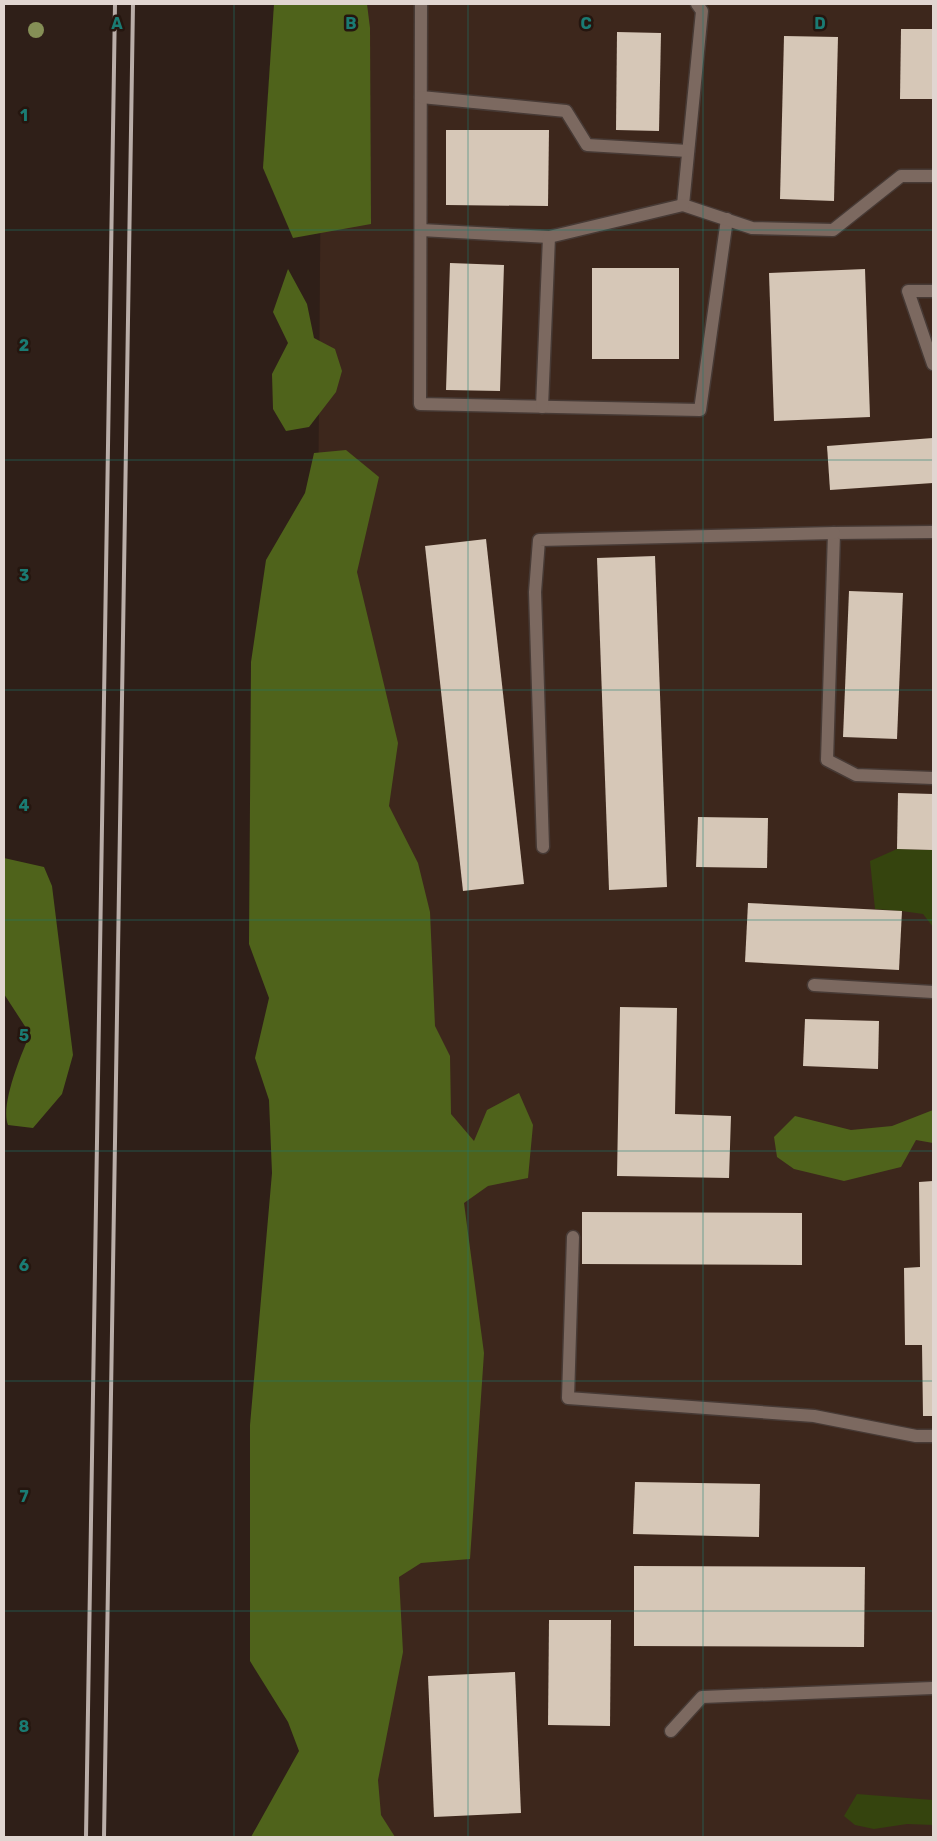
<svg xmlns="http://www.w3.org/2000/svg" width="937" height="1841" font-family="Rubik,sans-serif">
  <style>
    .built { fill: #3d271c }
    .green { fill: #35440e }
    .forest { fill: #4f631b }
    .building { fill: #d6c7b7 }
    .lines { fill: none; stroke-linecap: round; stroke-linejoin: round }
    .minor-casing { stroke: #473a35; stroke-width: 15 }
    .minor { stroke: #7c6960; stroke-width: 12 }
    .rail { stroke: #b9ada8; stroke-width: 4 }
    .tree { fill: #858f56 }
    .grid { fill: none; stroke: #1a7b73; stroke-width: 1; stroke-opacity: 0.55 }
    .grid-label { font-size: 16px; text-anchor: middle; font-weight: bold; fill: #1a7b73; stroke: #25160f; stroke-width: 5; stroke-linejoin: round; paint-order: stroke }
  </style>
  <rect width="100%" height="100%" fill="#2f1f18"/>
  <polygon class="built" points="322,4 933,4 933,1837 308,1837"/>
  <g class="green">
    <polygon points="897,849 933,850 933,927 923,914 902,911 875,909 870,861"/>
    <polygon points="857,1794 933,1800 933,1825 907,1824 874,1829 855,1825 844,1816"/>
  </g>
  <g class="forest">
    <polygon points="274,4 367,4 370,28 371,224 293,238 263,168"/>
    <polygon points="288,269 307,304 314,338 335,349 342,371 336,392 309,427 286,431 273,409 272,374 288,343 273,312"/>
    <polygon points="346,450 379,477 357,572 398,743 389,806 418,863 430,912 435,1026 450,1056 451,1114 474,1141 487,1110 519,1093 533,1125 528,1178 488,1186 464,1203 484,1353 470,1559 421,1563 399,1577 403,1652 378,1780 381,1815 395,1837 251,1837 299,1751 288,1722 250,1661 250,1425 272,1173 269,1100 255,1058 269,998 249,944 251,662 266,560 305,493 314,453"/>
    <path d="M4,858L44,867L52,886L73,1055L62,1094L33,1128L8,1125C0,1105 21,1055 30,1034L4,994Z"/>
    <polygon points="933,1110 933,1143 916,1140 901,1167 844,1181 794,1169 777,1157 774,1137 795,1116 851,1130 892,1126"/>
  </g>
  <g class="building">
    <polygon points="901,29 933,29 933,99 900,99"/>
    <polygon points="617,32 661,33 659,131 616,130"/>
    <polygon points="784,36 838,37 834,201 780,199"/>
    <polygon points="446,130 549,130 548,206 446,205"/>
    <polygon points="450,263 504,265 500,391 446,390"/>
    <rect x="592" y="268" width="87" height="91"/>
    <polygon points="865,269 870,417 774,421 769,273"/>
    <polygon points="933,438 933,483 830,490 827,446"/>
    <polygon points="486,539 524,884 463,891 425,546"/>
    <polygon points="655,556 667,887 609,890 597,558"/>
    <polygon points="849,591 903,593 897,739 843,737"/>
    <polygon points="898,793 933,794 933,850 897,849"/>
    <polygon points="698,817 768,818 767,868 696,867"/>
    <polygon points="748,903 902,911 899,970 745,962"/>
    <polygon points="620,1007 677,1008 675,1114 731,1116 729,1178 617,1176"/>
    <polygon points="805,1019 879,1021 878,1069 803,1066"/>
    <polygon points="933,1181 933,1416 923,1416 922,1345 905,1345 904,1268 920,1267 919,1182"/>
    <polygon points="582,1212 802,1213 802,1265 582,1264"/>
    <polygon points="635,1482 760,1484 759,1537 633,1534"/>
    <polygon points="634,1566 865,1567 864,1647 634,1646"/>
    <polygon points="549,1620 611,1620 610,1726 548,1725"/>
    <polygon points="515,1672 521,1813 434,1817 428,1676"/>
  </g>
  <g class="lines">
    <defs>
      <g id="minor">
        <polyline points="421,4 420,404 700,410 727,219"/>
        <polyline points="697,4 702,11 683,205 752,228 833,230 901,176 933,176"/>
        <polyline points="421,97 566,111 587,145 688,151"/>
        <polyline points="421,230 549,237"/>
        <polyline points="933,291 908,291 933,364"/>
        <polyline points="542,407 549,237 683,205"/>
        <polyline points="933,532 834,533 827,760 856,775 933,778"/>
        <polyline points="543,847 535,592 539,540 834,533"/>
        <polyline points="814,985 933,992"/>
        <polyline points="573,1237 568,1398 814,1416 916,1436 933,1436"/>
        <polyline points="671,1731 702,1697 933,1688"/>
      </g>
    </defs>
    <use href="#minor" class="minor-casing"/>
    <use href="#minor" class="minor"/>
    <g class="rail">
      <polyline points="86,1837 115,4"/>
      <polyline points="104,1837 133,4"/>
    </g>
  </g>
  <circle class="tree" cx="36" cy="30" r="8"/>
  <path class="grid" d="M234,4V1837M468,4V1837M703,4V1837M4,230H933M4,460H933M4,690H933M4,920H933M4,1151H933M4,1381H933M4,1611H933"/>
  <g class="grid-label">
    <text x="117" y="29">A</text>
    <text x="351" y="29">B</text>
    <text x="586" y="29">C</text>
    <text x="820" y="29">D</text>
    <text x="24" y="121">1</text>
    <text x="24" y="351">2</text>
    <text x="24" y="581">3</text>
    <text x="24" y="811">4</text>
    <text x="24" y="1041">5</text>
    <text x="24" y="1271">6</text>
    <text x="24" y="1502">7</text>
    <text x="24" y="1732">8</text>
  </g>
  <rect width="937" height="1841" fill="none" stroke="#e1d6d1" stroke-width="10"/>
</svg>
